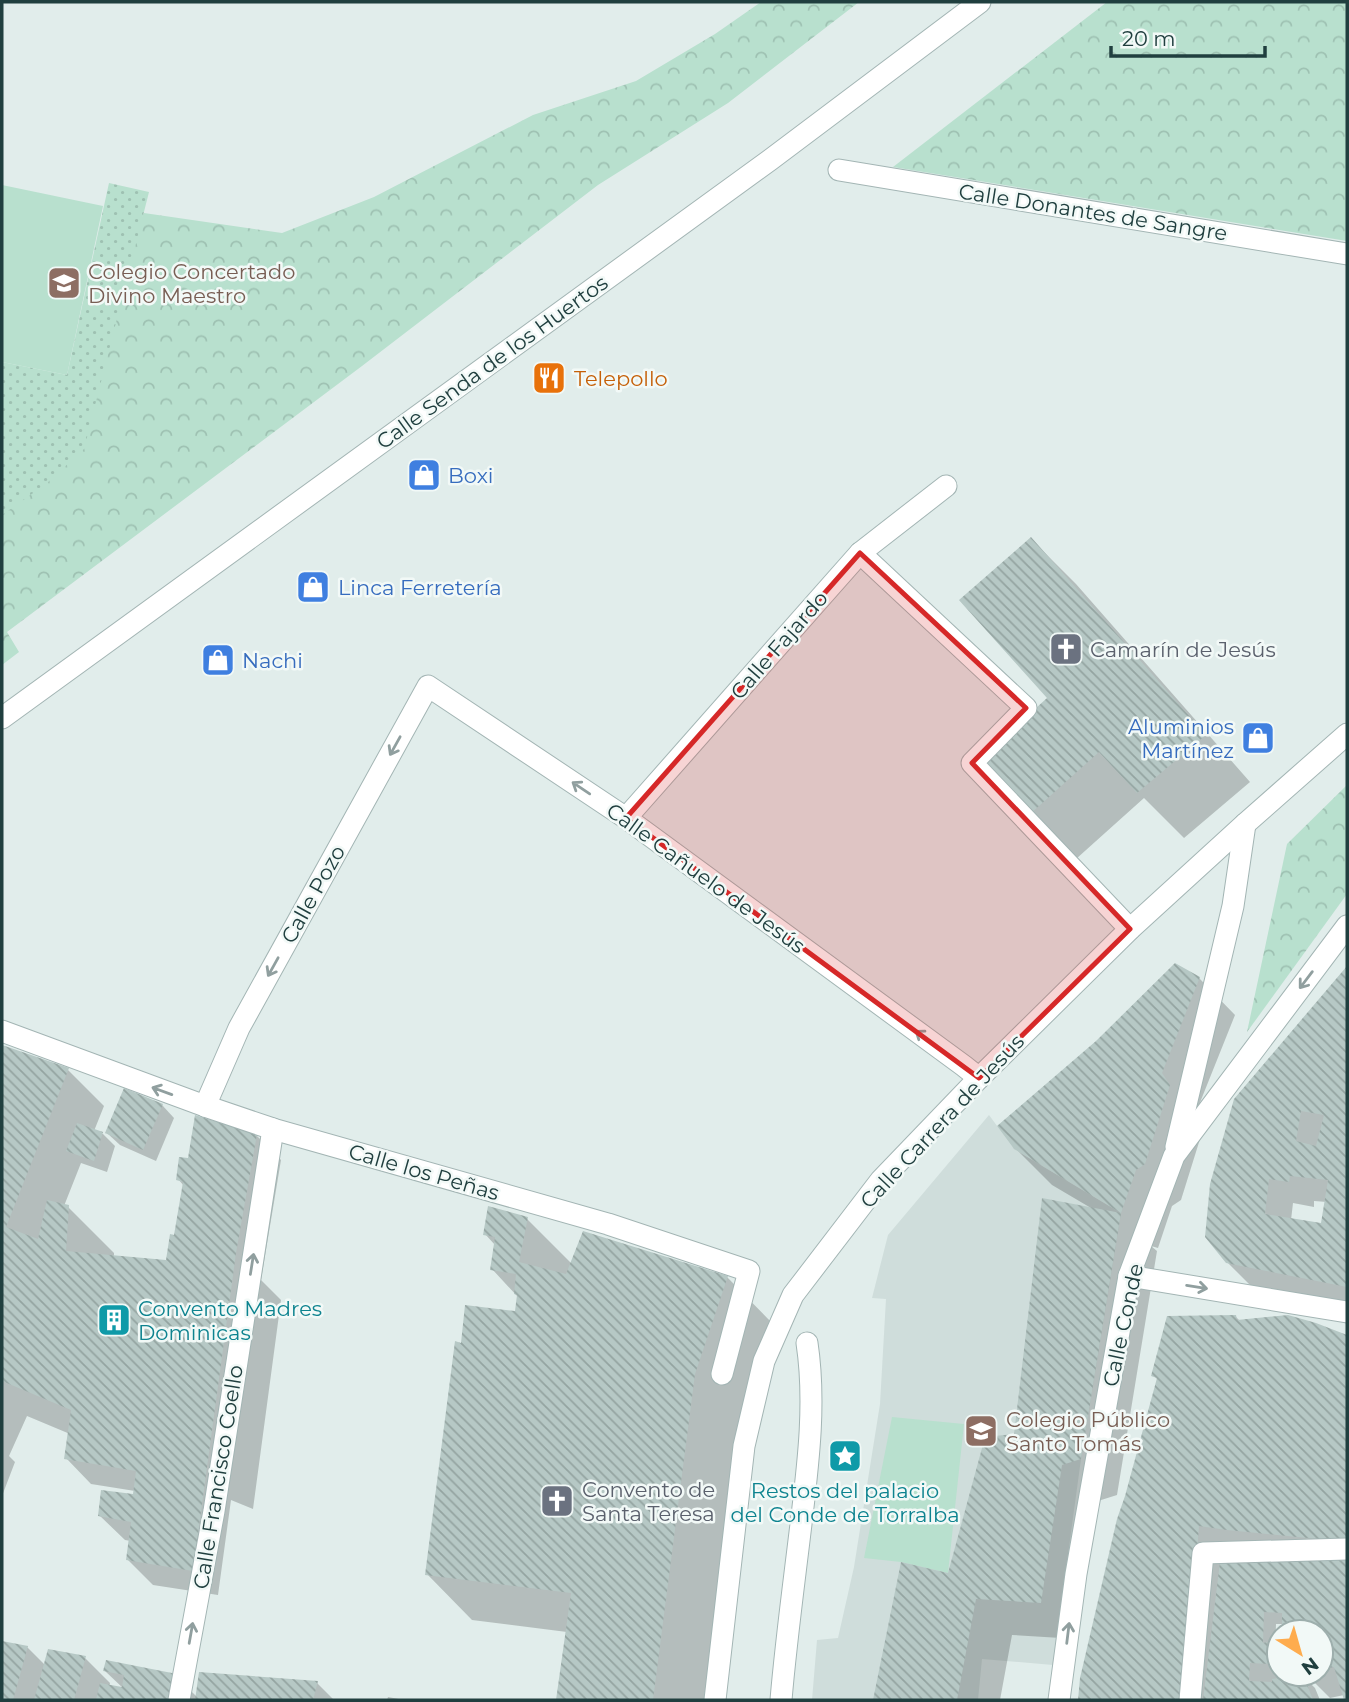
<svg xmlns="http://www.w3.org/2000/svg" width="1349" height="1702" font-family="Montserrat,sans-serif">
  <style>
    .built { fill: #cfdddb }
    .grass { fill: #b8e0ce }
    .park { fill: url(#park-crowns) }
    .garden { fill: url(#garden-dots) }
    .shadow { fill: #0003; fill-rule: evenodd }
    .building { fill: url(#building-back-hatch); fill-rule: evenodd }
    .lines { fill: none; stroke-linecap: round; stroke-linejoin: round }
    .minor-casing { stroke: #a3b5b4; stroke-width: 23 }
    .minor { stroke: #fff; stroke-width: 21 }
    .oneway { stroke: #909f9f }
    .marked { fill: #d62828; fill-opacity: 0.2; stroke: #d62828; stroke-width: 5; stroke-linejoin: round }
    .labels { text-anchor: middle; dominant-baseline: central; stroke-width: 5; stroke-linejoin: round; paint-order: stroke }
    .street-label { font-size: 21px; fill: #203f3f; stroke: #f2f9f7 }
    .education-label { font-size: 21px; fill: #785e54; stroke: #f2f9f7; text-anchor: start }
    .food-label { font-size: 21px; fill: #c56008; stroke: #f2f9f7; text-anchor: start }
    .shop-label { font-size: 21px; fill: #366cbe; stroke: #f2f9f7; text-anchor: start }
    .worship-label { font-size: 21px; fill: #5b616d; stroke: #f2f9f7; text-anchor: start }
    .culture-label { font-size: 21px; fill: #0d838f; stroke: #f2f9f7; text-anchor: start }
  </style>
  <defs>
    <pattern id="park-crowns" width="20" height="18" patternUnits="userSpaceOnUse" patternTransform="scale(1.75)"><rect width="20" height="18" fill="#b8e0ce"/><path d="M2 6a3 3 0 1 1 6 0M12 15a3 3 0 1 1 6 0" fill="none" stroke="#9ec1b2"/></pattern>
    <pattern id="garden-dots" width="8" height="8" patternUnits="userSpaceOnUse" patternTransform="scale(1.75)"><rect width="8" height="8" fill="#b8e0ce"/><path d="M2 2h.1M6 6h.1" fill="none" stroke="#9ec1b2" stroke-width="1.8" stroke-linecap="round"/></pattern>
    <pattern id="building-back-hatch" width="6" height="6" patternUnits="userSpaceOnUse" patternTransform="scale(1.75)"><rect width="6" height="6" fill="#b6c8c5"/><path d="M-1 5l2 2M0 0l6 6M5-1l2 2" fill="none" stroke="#94a4a1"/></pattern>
  </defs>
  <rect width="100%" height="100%" fill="#e1edeb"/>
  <polygon class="built" points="989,1115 1014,1149 1121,1213 1081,1459 1053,1665 982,1659 978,1700 812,1700 817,1640 838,1638 854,1567 880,1404 886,1299 872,1298 888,1235"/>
  <g class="grass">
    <polygon points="2,185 103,206 67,375 2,362"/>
    <polygon points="892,1417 964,1424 948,1573 901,1562 864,1558"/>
  </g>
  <g class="park">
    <polygon points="761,2 859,2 728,103 598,185 362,366 7,632 19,652 2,665 2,515 144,213 282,233 374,197 533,115 636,81 715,34"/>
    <polygon points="1107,2 1347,2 1347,241 893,167"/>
    <polygon points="1347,785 1347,894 1247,1032 1287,844"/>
  </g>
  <polygon class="garden" points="109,183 149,192 84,449 46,484 2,515 2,362 67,375"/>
  <g class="shadow">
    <polygon points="1031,539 1076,584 1250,782 1184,838 1144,798 1076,859 1030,814 1049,698"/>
    <path d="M1347,969V1306L1253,1288L1227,1262L1236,1100ZM1314,1201L1327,1202L1323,1225L1291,1220L1293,1203L1314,1207Z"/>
    <polygon points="1199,978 1235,1015 1197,1110 1205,1123 1181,1200 1172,1206 1158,1248 1151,1246 1157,1251 1117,1495 1098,1501 1077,1639 1012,1635 1000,1700 875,1700 903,1565 949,1576 1016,1436 1091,1208 1052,1185 1015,1148"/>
    <polygon points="2,1047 68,1070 104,1106 94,1131 103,1134 115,1146 107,1172 81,1163 64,1206 68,1207 114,1253 114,1257 168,1262 181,1239 184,1186 178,1179 189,1160 256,1135 281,1160 261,1280 281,1300 253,1509 231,1500 218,1595 153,1585 128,1560 131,1541 125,1540 99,1515 134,1496 135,1491 91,1484 66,1458 70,1434 27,1416 9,1456 15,1462 2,1496"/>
    <polygon points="162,1105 174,1118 156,1161 120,1145 107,1133"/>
    <polygon points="527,1219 572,1264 727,1277 772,1323 740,1420 704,1700 557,1700 567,1632 472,1620 427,1574 462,1345 516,1313 518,1297 492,1269 495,1245 485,1234"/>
    <polygon points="1236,1317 1240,1321 1345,1336 1347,1338 1347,1700 1344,1695 1330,1698 1306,1674 1321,1674 1321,1632 1284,1632 1284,1624 1276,1624 1275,1653 1279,1656 1279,1674 1292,1674 1293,1678 1303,1676 1315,1688 1320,1700 1080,1700 1082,1678 1158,1380 1153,1375"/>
    <polygon points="2,1643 27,1647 46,1666 85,1658 110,1683 109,1687 124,1689 105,1671 176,1676 197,1697 317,1683 334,1700 2,1700"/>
    <polygon points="388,1697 404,1700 387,1700"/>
  </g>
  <g class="building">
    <polygon points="1031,537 1206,735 1137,793 1099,752 1029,815 980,759 1047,698 959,600"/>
    <polygon points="1175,963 1200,977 1162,1073 1170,1085 1145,1164 1136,1170 1121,1213 1081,1459 1062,1465 1041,1603 976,1599 957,1700 873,1700 901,1562 948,1573 985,1437 1014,1434 1042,1198 1121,1213 1014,1149 997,1126 1096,1041"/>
    <path d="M1347,966V1287L1226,1263L1205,1237L1210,1184L1234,1099ZM1301,1111L1324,1115L1316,1146L1296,1141ZM1290,1176L1328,1180L1321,1223L1265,1214L1269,1179L1289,1182Z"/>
    <polygon points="2,1045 69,1068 6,1227 38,1239 47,1200 69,1205 66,1251 166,1260 170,1234 174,1235 183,1182 176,1180 179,1157 188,1158 195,1115 257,1134 236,1253 193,1571 126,1560 131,1522 98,1516 101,1490 133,1494 136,1471 64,1459 71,1410 2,1381"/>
    <polygon points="124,1088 163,1104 143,1150 105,1133"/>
    <polygon points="77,1123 103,1132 94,1161 66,1151"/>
    <polygon points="488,1206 528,1217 519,1262 566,1274 583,1231 728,1276 695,1374 653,1700 556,1700 571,1593 425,1575 455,1341 461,1343 465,1305 515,1311 517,1295 514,1294 516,1274 490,1270 495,1237 483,1235"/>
    <polygon points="1236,1315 1237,1320 1288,1315 1316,1323 1347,1335 1347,1542 1227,1530 1199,1526 1192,1618 1182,1700 1078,1700 1080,1678 1117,1519 1125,1496 1157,1378 1151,1376 1167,1316"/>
    <polygon points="1347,1557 1347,1700 1344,1700 1334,1667 1321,1670 1321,1632 1282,1632 1282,1613 1264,1612 1263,1643 1267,1642 1270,1664 1250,1663 1249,1681 1272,1682 1272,1679 1303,1674 1313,1700 1203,1700 1220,1562"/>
    <polygon points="2,1641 28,1646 13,1700 2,1700"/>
    <polygon points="48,1649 86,1656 74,1700 34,1700"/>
    <polygon points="106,1660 177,1674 172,1700 96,1700 100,1683 122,1687 124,1675 103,1671"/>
    <polygon points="199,1672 318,1681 313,1700 195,1700"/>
  </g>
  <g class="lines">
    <defs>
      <g id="minor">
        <polyline points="839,170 1347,254"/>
        <polyline points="860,553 1026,708 972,763 1130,929"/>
        <polyline points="2,718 770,160 980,2"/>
        <polyline points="626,818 860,553 946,486"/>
        <polyline points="2,1031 205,1106 273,1129 608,1224 749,1271 722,1374"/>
        <polyline points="205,1106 239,1028 428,686 626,818 964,1066 979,1078"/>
        <polyline points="1176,1147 1233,906 1245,824"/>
        <polyline points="1129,1276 1347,1312"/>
        <polyline points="179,1700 214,1511 273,1129"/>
        <polyline points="715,1700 744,1446 764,1361 793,1295 881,1180 979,1078 1130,929 1245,824 1347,734"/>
        <path d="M781,1700C786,1641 794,1583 801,1524C808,1465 816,1403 807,1343"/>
        <polyline points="1059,1700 1076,1574 1129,1276 1174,1156 1347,926"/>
        <polyline points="1190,1700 1203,1553 1347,1549"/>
      </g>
    </defs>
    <use href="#minor" class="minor-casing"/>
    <use href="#minor" class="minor"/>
  </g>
  <defs><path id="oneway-shaft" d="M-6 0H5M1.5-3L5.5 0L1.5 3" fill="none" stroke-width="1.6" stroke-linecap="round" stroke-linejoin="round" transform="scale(1.75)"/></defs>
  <g class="oneway">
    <use href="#oneway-shaft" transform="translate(395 746) rotate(119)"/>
    <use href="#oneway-shaft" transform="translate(581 788) rotate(-146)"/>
    <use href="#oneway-shaft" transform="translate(273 967) rotate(119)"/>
    <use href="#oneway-shaft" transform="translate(1306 980) rotate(127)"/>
    <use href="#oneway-shaft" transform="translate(924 1037) rotate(-144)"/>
    <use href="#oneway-shaft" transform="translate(162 1091) rotate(-160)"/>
    <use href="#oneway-shaft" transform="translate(252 1264) rotate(-81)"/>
    <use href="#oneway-shaft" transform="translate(1197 1287) rotate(9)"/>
    <use href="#oneway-shaft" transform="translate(191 1633) rotate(-80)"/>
    <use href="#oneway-shaft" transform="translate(1068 1633) rotate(-83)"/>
  </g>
  <path class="marked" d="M860,553L1026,708L972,763L1130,929L979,1078L626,818Z"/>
  <defs>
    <symbol id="school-square" viewBox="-11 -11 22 22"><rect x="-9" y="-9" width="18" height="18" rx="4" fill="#8d6e63" stroke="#f2f9f7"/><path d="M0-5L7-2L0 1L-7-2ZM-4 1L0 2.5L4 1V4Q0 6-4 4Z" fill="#fff"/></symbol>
    <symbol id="restaurant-square" viewBox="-11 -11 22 22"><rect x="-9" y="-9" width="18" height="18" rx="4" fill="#e8710a" stroke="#f2f9f7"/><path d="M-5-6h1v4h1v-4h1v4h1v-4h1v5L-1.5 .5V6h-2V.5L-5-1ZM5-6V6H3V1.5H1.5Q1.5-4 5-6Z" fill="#fff"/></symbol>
    <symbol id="shop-square" viewBox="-11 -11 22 22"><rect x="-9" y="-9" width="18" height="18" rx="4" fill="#3f7fe0" stroke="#f2f9f7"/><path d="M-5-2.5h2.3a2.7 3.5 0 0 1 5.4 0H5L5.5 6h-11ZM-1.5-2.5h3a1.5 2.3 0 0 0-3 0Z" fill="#fff"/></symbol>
    <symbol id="church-square" viewBox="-11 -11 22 22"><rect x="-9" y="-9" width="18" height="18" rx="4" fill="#6b7280" stroke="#f2f9f7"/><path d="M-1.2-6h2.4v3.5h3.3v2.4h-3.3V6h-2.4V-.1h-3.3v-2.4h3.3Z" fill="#fff"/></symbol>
    <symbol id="building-square" viewBox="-11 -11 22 22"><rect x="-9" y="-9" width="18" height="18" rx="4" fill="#0f9aa8" stroke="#f2f9f7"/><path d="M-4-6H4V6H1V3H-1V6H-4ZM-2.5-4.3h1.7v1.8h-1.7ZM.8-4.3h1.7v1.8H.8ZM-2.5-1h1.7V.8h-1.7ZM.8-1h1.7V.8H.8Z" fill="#fff"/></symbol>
    <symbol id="sight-square" viewBox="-11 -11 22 22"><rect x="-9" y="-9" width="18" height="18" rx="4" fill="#0f9aa8" stroke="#f2f9f7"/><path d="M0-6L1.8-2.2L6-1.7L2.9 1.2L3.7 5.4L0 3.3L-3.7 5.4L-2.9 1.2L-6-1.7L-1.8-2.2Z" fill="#fff"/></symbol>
  </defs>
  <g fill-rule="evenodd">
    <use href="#school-square" x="45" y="264" width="38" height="38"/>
    <use href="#restaurant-square" x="530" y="359" width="38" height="38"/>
    <use href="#shop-square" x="405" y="456" width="38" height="38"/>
    <use href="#shop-square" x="294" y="568" width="38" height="38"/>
    <use href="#church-square" x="1047" y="630" width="38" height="38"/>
    <use href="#shop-square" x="199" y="641" width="38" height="38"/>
    <use href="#shop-square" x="1239" y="719" width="38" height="38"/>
    <use href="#building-square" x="95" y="1301" width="38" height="38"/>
    <use href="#school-square" x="962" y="1412" width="38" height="38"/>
    <use href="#sight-square" x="826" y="1437" width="38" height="38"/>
    <use href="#church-square" x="538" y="1482" width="38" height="38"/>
  </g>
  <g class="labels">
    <g class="street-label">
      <text transform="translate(1093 212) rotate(9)">Calle Donantes de Sangre</text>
      <text transform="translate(492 362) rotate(-36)">Calle Senda de los Huertos</text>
      <text transform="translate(779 645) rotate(-49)">Calle Fajardo</text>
      <text transform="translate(706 878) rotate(36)">Calle Cañuelo de Jesús</text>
      <text transform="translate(313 894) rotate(-61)">Calle Pozo</text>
      <text transform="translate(942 1121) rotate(-47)">Calle Carrera de Jesús</text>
      <text transform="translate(424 1172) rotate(16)">Calle los Peñas</text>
      <text transform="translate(1123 1325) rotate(-78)">Calle Conde</text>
      <text transform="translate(218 1477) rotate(-81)">Calle Francisco Coello</text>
    </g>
    <g class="education-label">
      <text x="88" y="271">Colegio Concertado<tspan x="88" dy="24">Divino Maestro</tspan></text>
      <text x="1006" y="1419">Colegio Público<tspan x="1006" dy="24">Santo Tomás</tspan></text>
    </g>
    <g class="food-label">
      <text x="574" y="378">Telepollo</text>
    </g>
    <g class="shop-label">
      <text x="448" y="475">Boxi</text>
      <text x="338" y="587">Linca Ferretería</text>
      <text x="242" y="660">Nachi</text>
      <text x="1234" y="726" text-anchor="end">Aluminios<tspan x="1234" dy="24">Martínez</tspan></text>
    </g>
    <g class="worship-label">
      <text x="1090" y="649">Camarín de Jesús</text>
      <text x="582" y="1489">Convento de<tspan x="582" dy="24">Santa Teresa</tspan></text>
    </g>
    <g class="culture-label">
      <text x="138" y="1308">Convento Madres<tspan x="138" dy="24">Dominicas</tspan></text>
      <text x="845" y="1490" text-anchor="middle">Restos del palacio<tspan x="845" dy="24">del Conde de Torralba</tspan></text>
    </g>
  </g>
  <rect width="1349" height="1702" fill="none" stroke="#203f3f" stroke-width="7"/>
  <g transform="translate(1300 1653) rotate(143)"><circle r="33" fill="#f2f9f7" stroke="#9eafad" stroke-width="2"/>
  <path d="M0-5L12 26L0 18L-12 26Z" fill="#feac4e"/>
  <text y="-10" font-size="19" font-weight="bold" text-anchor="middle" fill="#203f3f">N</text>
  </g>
  <path d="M1111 46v10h154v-10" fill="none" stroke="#203f3f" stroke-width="3.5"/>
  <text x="1122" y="46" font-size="21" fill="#203f3f" stroke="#f2f9f7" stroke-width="5" paint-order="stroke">20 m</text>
</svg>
